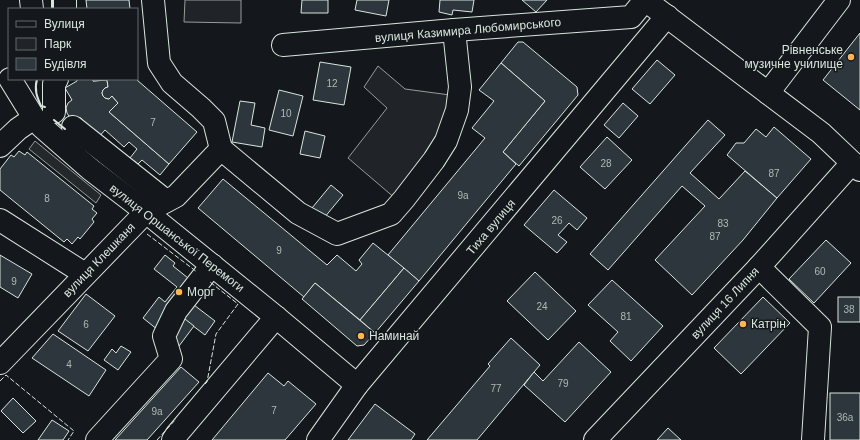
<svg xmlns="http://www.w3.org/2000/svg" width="860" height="440" font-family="Helvetica,sans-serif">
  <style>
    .green { fill: #202428; stroke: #939e99 }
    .parking { fill: #24282b; stroke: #939e99 }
    .building { fill: #2c363c; stroke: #d8e6dc }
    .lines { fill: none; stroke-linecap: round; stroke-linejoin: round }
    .minor-casing { stroke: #d8e6dc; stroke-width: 24 }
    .major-casing { stroke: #d8e6dc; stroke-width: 24 }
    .minor { stroke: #14181c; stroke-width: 22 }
    .major { stroke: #14181c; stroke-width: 22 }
    .fence { stroke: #d8e6dc; stroke-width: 1; stroke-dasharray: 5 2; stroke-linecap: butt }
    .wall { stroke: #d8e6dc; stroke-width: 2 }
    .poi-dot { fill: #ffb74d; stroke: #14181c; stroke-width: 1.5 }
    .labels { text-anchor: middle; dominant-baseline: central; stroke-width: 3; stroke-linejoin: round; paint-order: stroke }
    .number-label { font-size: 10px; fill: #adbab4 }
    .street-label { font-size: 12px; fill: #d8e6dc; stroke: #14181c }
    .poi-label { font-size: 12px; fill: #d8e6dc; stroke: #14181c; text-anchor: start }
  </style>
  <rect width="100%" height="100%" fill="#14181c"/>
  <g class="green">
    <polygon points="185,0 241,0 241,23 184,22"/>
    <polygon points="378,66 405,89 450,95 441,134 396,199 348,158 387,108 364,87"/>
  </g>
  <polygon class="parking" points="35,141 101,195 96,203 29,149"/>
  <g class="building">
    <polygon points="86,0 129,0 130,9 87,9"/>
    <polygon points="302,0 328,0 328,13 301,13"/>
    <polygon points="357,0 389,0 386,16 355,10"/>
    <polygon points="440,0 474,0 472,12 453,10 452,15 439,12"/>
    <polygon points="522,0 547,0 536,12"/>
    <polygon points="860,33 860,110 823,80"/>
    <polygon points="518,42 523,42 577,87 578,95 519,166 503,152 545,101 501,63"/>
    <polygon points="657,60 675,75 650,104 632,89"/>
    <polygon points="320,62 351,67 344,105 313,100"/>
    <polygon points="501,63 545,101 503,152 516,164 419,281 388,255 485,138 472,128 494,101 479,90"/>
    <polygon points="77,79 93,79 93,81 107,80 108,87 105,88 103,90 102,93 103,96 105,98 109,99 112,96 118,103 109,112 169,164 160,175 142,160 138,164 130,158 137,149 129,142 124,147 105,130 97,139 89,131 81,118 76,119 71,117 69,116 67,113 66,108 68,103 72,100 65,88 77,81"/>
    <polygon points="93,79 136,79 137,80 197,132 169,164 109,112 118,103 112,96 109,99 105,98 103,96 102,93 103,90 105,88 108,87 107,80 93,81"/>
    <polygon points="279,90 303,96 293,136 269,130"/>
    <polygon points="240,101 255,103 251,125 265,128 262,147 232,142"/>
    <polygon points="623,103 638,116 619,138 604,125"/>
    <polygon points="708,120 725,135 690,173 719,199 745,171 777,198 743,240 692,295 655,260 705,206 682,186 608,270 590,254"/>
    <polygon points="774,127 811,159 777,198 727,155 736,143 744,143 756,129 766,137"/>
    <polygon points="305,131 325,136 320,158 300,154"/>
    <polygon points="607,137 632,160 605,189 580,167"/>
    <polygon points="19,151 25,155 27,152 94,206 92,209 97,213 92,219 94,222 80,239 78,237 72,244 67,239 64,242 0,190 0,169 11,155 14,157"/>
    <polygon points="223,179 327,265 337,255 356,271 362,264 359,260 373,243 404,268 360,320 315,283 304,297 198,208"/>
    <polygon points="331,185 343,195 324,218 312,208"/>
    <polygon points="554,190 587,218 577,230 569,223 558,235 567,242 557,253 524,225"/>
    <polygon points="826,240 851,263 814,303 789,279"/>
    <polygon points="0,255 32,274 18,298 0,287"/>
    <polygon points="165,255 175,263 173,266 193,282 158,330 143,318 159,297 165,302 177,287 154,269"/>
    <polygon points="404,268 419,281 375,333 360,320"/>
    <polygon points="535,272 576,311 548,340 507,301"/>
    <polygon points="612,280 663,326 631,361 610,341 618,332 588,305"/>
    <polygon points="315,283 375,333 364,345 357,346 302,299"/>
    <polygon points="86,294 115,316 88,351 58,331"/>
    <polygon points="763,297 790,323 741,374 714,348"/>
    <rect x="838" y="297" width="22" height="25"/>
    <polygon points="190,302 215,321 205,335 180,316"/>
    <polygon points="185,319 194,326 179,346 170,338"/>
    <polygon points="53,334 106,370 89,396 32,358"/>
    <polygon points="511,338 540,365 477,440 427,440 490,366 488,364"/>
    <polygon points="579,342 611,372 565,422 524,385 534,372 543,381"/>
    <polygon points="121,346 131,352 118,370 104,360 112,349 116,353"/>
    <polygon points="181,367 199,382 147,440 115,440"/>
    <polygon points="268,373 284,386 288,381 316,404 285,440 212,440"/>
    <rect x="830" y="393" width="30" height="47"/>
    <polygon points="13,398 36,421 23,433 1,411"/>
    <polygon points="375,404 415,434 411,440 348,440"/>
    <polygon points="52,420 69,431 63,440 38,440"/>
    <polygon points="668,428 681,440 657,440"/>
  </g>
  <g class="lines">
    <defs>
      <g id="minor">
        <polyline points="31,0 32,9"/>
        <polyline points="65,0 65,9"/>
        <polyline points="153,0 159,63 172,83 201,108 214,121 221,149"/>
        <polyline points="283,45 454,30 631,17 645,0"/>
        <polyline points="10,79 34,118 42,127 90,169 146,212 276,317 357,385"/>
        <polyline points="768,93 839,0"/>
        <polyline points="54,112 54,84 57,79"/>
        <polyline points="73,127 166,201"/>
        <polyline points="0,146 18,129 34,118"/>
        <polyline points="221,149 298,213 337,234 391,214 404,199 434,160 446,141 457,110 460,87 454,30"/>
        <polyline points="0,220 85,274"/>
        <polyline points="759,267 820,327 813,440"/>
        <polyline points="0,363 146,212 176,196 221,149"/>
        <polyline points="97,440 171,359 164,336 176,311 212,265"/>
        <polyline points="173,440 177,434 276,317"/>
        <polyline points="318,440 357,385 667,16"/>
        <polyline points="595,440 759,267 852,163"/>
      </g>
      <polyline id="major" points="645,0 821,133 860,170"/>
    </defs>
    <use href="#minor" class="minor-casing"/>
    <use href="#major" class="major-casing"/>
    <use href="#minor" class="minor"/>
    <use href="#major" class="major"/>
    <g class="fence">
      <polyline points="147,234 197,272"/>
      <polyline points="0,381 6,375 74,431 68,440"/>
      <polyline points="205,384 207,382 216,334 238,304 210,282"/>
      <polyline points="157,440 176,419"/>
    </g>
    <g class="wall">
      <polyline points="52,0 52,9"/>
      <path d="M37,79C34,90 37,97 41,106L45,107"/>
      <polyline points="54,120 65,129"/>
    </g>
  </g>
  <g class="poi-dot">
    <circle cx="851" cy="57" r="4"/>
    <circle cx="179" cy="292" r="4"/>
    <circle cx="743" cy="324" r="4"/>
    <circle cx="361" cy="336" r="4"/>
  </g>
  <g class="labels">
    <g class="number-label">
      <text x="332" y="83">12</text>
      <text x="286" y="113">10</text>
      <text x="153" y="122">7</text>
      <text x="606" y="163">28</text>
      <text x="774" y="173">87</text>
      <text x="463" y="195">9а</text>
      <text x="47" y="198">8</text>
      <text x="557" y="220">26</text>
      <text x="723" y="223">83</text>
      <text x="715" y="236">87</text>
      <text x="279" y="250">9</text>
      <text x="820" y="271">60</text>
      <text x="14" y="281">9</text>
      <text x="542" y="306">24</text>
      <text x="849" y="309">38</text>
      <text x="626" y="316">81</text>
      <text x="86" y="324">6</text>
      <text x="69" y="364">4</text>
      <text x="563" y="383">79</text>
      <text x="496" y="388">77</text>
      <text x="274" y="410">7</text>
      <text x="157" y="411">9а</text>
      <text x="845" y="417">36а</text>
    </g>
    <g class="street-label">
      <text transform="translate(468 30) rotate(-5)">вулиця Казимира Любомирського</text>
      <text transform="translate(491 227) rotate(-50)">Тиха вулиця</text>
      <text transform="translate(177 238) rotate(38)">вулиця Оршанської Перемоги</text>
      <text transform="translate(99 260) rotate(-46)">вулиця Клешканя</text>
      <text transform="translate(725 303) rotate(-47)">вулиця 16 Липня</text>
    </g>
    <g class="poi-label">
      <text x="843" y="50" text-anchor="end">Рівненське<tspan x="843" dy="14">музичне училище</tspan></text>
      <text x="187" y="292">Морг</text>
      <text x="751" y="324">Катрін</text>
      <text x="369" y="336">Наминай</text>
    </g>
  </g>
  <rect x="8" y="8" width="130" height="72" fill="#14181c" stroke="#626a69"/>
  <rect x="16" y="21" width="20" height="6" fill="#14181c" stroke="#626a69"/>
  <text x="44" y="28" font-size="12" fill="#d8e6dc">Вулиця</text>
  <rect x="16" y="38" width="20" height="12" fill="#202428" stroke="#626a69"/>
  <text x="44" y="48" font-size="12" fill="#d8e6dc">Парк</text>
  <rect x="16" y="58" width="20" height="12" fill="#2c363c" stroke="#626a69"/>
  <text x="44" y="68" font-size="12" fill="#d8e6dc">Будівля</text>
</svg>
